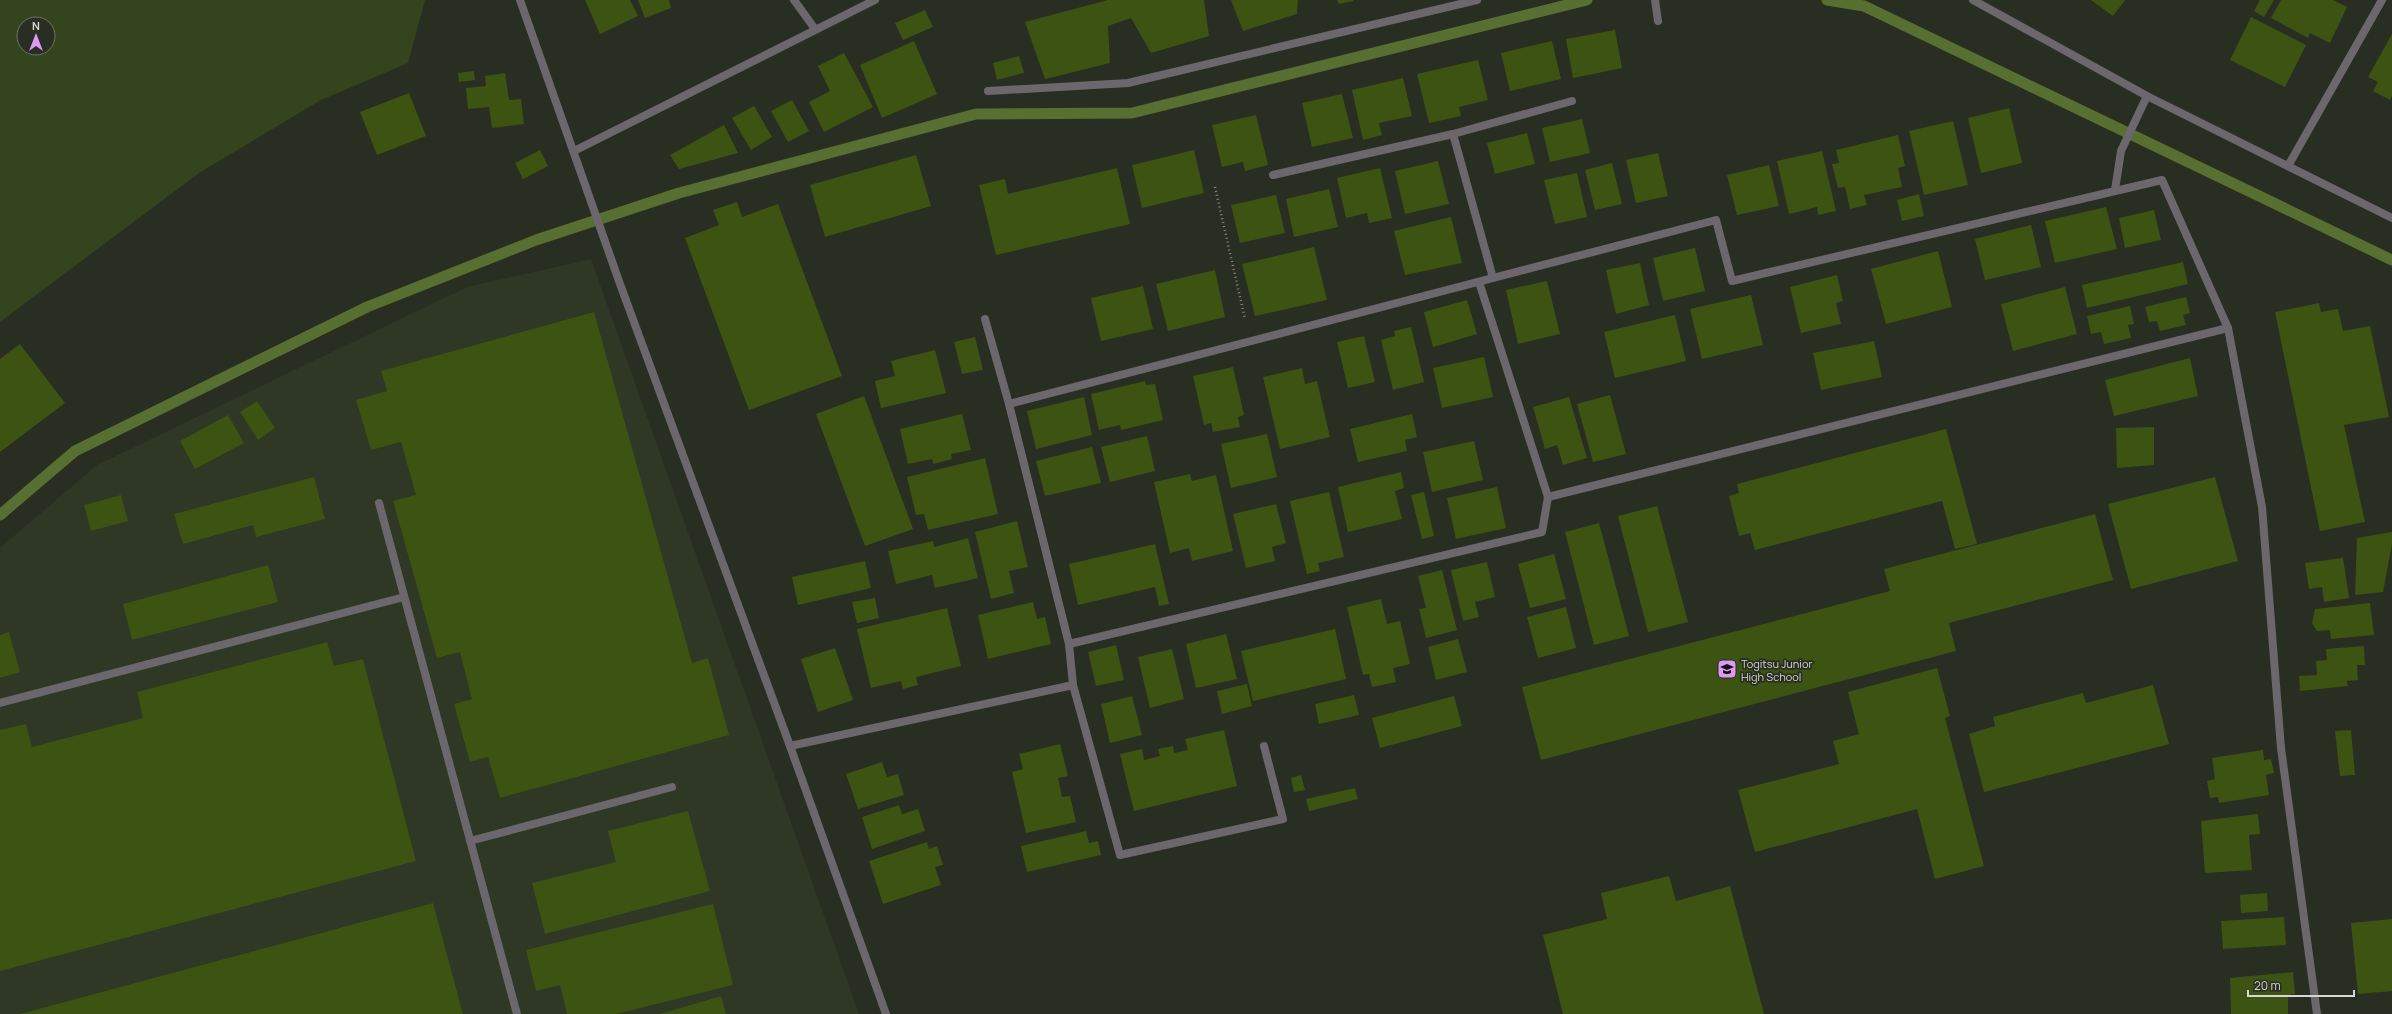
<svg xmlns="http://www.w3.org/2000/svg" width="2392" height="1014" font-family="Manrope,sans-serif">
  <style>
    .built { fill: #2f3725 }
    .green { fill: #34441c; fill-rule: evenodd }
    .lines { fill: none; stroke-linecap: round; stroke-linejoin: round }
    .stream { stroke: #576f30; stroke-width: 11 }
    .building { fill: #3c5312 }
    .path { stroke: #858a80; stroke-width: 2.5; stroke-dasharray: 1 3; stroke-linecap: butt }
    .service { stroke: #6b676d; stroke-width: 8 }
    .minor { stroke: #6b676d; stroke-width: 8 }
    .tertiary { stroke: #6b676d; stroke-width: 8 }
    .labels { text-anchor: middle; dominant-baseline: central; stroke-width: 3.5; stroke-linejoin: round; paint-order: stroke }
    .poi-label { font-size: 11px; fill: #d4d8d0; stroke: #292e22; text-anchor: start }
  </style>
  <rect width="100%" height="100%" fill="#292e22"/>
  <polygon class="built" points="591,259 859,1014 0,1014 0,548 97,465 467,287"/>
  <path class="green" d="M0,0H425L408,63L321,100L199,173L0,322ZM24,24H48V48H24Z"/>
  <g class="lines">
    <g class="stream">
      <polyline points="1827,0 1864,6 2392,260"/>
      <polyline points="0,515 75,451 367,307 536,240 679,193 976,114 1132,113 1587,0"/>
    </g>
  </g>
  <g class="building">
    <polygon points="585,0 630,0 638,16 600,34"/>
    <polygon points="638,0 669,0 671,8 645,18"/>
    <polygon points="1108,0 1204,0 1209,36 1151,53 1131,18 1108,26 1110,63 1045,79 1025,22"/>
    <polygon points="1231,0 1298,0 1297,14 1243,31"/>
    <polygon points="1337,0 1353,0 1353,1 1339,4"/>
    <polygon points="2091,0 2125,0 2113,16"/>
    <polygon points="2260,0 2274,0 2264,17 2254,11"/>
    <polygon points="2281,0 2333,0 2347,7 2330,43 2310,33 2308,38 2271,18"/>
    <polygon points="925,10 933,27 903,40 895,23"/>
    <polygon points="2251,17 2306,45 2285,87 2230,60"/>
    <polygon points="1615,30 1622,68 1573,78 1566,39"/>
    <polygon points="2392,34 2392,96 2390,100 2373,91 2378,82 2368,77"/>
    <polygon points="914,41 937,94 882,118 860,65"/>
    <polygon points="1552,41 1561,79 1510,91 1501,53"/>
    <polygon points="844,53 873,107 824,132 809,102 830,91 818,66"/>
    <polygon points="1019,56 1024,73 997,80 993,63"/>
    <polygon points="1478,60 1488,100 1459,107 1461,116 1429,123 1417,74"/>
    <polygon points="474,71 475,80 459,82 458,73"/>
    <polygon points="505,73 509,100 521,99 524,124 492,128 489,107 468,109 466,88 486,86 485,76"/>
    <polygon points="1403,78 1412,116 1379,123 1382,135 1363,140 1352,90"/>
    <polygon points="409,93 426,136 377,155 360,112"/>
    <polygon points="1342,94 1353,138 1312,147 1302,103"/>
    <polygon points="792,100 809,131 788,142 771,111"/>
    <polygon points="754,106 772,137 751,150 732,118"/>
    <polygon points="2009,108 2022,163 1981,173 1968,118"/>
    <polygon points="1256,115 1268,165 1245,171 1243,162 1222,167 1212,125"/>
    <polygon points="1582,119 1590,153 1550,162 1542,128"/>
    <polygon points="1953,121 1968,185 1924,195 1909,131"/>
    <polygon points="724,125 738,153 679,169 670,155"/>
    <polygon points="1527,133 1535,164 1495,174 1487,143"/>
    <polygon points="1898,135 1905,166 1898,168 1902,187 1864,195 1867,205 1850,209 1845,187 1838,188 1832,164 1839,163 1836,150"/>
    <polygon points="540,150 548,166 523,179 515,163"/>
    <polygon points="1194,150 1204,193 1142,208 1132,165"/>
    <polygon points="1822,151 1836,211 1818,215 1817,207 1789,214 1777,161"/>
    <polygon points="1658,153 1668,196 1636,203 1626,160"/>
    <polygon points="916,155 931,206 825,237 810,185"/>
    <polygon points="1438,161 1449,204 1405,214 1395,171"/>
    <polygon points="1612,163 1622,204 1595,210 1585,170"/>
    <polygon points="1769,165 1779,206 1737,215 1727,175"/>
    <polygon points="1117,168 1130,224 996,255 979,185 1005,179 1008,194"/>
    <polygon points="1380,168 1392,218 1369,223 1367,213 1346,218 1337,178"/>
    <polygon points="1577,173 1587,217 1555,224 1544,180"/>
    <polygon points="1329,189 1338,227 1294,237 1286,199"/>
    <polygon points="1919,194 1924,216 1902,221 1897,200"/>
    <polygon points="1276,195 1285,233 1240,243 1231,205"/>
    <polygon points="737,202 742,217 778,204 842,376 749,410 685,238 719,225 713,210"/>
    <polygon points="2106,207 2117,249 2055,263 2045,221"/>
    <polygon points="2154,210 2161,240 2125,248 2119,218"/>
    <polygon points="1451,217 1462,263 1405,275 1394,231"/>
    <polygon points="2031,225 2041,267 1985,280 1975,239"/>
    <polygon points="1314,247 1327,300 1255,316 1242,264"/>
    <polygon points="1695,248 1705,291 1663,301 1653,258"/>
    <polygon points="1938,251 1952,307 1886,324 1871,269"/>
    <polygon points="2183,262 2188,284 2087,308 2082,285"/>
    <polygon points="1640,263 1649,305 1616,314 1606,270"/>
    <polygon points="1215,270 1225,317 1168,331 1156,284"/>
    <polygon points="1837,275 1843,301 1836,303 1841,324 1801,333 1790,287"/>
    <polygon points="1547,281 1560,334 1518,344 1506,290"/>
    <polygon points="1143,286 1153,329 1101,341 1091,298"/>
    <polygon points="2065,287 2077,334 2013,351 2001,304"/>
    <polygon points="1751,295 1763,345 1702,359 1690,309"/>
    <polygon points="2186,297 2190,313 2183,315 2186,325 2160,331 2157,321 2149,322 2145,307"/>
    <polygon points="1467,300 1477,334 1433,347 1424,312"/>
    <polygon points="2319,303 2321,312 2338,309 2343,331 2370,326 2389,417 2344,425 2365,522 2320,531 2275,312"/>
    <polygon points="2130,306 2134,324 2128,325 2131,338 2104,344 2101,332 2091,334 2087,316"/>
    <polygon points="594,312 692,663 708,658 729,735 500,798 488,757 470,762 454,704 472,699 460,652 437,658 393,501 416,495 401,442 371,450 356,400 387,391 381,371"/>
    <polygon points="1675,315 1686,361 1615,378 1604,332"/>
    <polygon points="1411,327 1424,382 1393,390 1381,340 1395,336 1394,331"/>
    <polygon points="1364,336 1375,382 1348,388 1337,342"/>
    <polygon points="975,337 983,370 962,374 954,342"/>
    <polygon points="1874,341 1882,377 1821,390 1813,353"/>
    <polygon points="20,344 65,403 0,452 0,359"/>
    <polygon points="935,350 946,393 881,408 875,381 895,376 891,361"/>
    <polygon points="1484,357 1493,397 1442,408 1433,368"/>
    <polygon points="2190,358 2198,396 2114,416 2105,380"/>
    <polygon points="1233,367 1244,415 1238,417 1240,427 1213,432 1211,423 1204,425 1193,376"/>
    <polygon points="1302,368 1305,384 1317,381 1330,437 1280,449 1263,377"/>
    <polygon points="1145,381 1146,385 1155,384 1163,420 1121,430 1120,425 1099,430 1091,394"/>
    <polygon points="1610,395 1626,454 1593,462 1577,404"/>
    <polygon points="864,396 913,529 865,546 816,414"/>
    <polygon points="1084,397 1092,435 1036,449 1027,411"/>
    <polygon points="1569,397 1587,458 1563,465 1557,445 1545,449 1533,407"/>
    <polygon points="257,401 275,428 258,440 240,412"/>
    <polygon points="962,414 971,450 951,454 952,459 933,464 932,459 908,464 900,429"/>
    <polygon points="1412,414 1417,437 1405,440 1407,451 1358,462 1350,429"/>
    <polygon points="228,415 244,443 195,469 180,441"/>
    <polygon points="2154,427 2154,465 2117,468 2116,428"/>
    <polygon points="1946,429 1977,544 1955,549 1942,501 1755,550 1750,533 1739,536 1729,496 1739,493 1737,484"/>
    <polygon points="1267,434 1277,477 1231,488 1221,444"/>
    <polygon points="1147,436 1155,471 1110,482 1101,447"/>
    <polygon points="1474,441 1483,480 1432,492 1423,452"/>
    <polygon points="1092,447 1101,483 1045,496 1036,461"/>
    <polygon points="985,458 998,514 928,530 924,514 916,515 907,477"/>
    <polygon points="1401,472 1404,488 1395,491 1402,519 1348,532 1338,487"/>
    <polygon points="1190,474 1192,481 1216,475 1233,551 1192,561 1189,548 1170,553 1154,482"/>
    <polygon points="314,477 325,519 256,537 253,525 183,544 174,514"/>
    <polygon points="2215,477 2238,561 2131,589 2108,504"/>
    <polygon points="1497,487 1506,528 1456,539 1447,498"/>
    <polygon points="1329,492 1344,557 1318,563 1320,571 1307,574 1290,501"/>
    <polygon points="1424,492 1434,536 1422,539 1411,495"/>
    <polygon points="121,495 128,521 91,531 84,505"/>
    <polygon points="1276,504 1286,543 1272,547 1275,561 1246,568 1233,514"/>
    <polygon points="1657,506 1688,622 1648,632 1618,516"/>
    <polygon points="2095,514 2113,580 1949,623 1956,651 1541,760 1522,687 1890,591 1884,569"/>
    <polygon points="1017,521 1028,567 1009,571 1014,593 991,599 975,532"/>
    <polygon points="1599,523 1629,636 1594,645 1565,532"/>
    <polygon points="2392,532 2392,544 2383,592 2355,595 2357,538"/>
    <polygon points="968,538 978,578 935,588 932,575 896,584 888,551 933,541 934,547"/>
    <polygon points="1155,544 1169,604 1159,606 1155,587 1078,605 1069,564"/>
    <polygon points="1554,554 1566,599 1530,608 1518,564"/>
    <polygon points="2343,558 2349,598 2324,602 2322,587 2309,589 2305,563"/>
    <polygon points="865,561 871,588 798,605 792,577"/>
    <polygon points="1487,562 1495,597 1475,602 1479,617 1463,621 1451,570"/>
    <polygon points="268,565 278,602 132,640 123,604"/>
    <polygon points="1442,570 1457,630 1426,638 1419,609 1426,608 1418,576"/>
    <polygon points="875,598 879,618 857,623 852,602"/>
    <polygon points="1381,599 1387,624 1400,621 1410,664 1393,668 1396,682 1372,687 1369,674 1363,675 1347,607"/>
    <polygon points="1033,602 1037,619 1045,617 1051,644 988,659 978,615"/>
    <polygon points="2370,603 2374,635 2331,639 2330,630 2317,631 2312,623 2315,609"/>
    <polygon points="1566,607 1576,648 1538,658 1527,617"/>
    <polygon points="947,608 961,666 916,677 918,685 903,689 901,681 871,688 857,629"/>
    <polygon points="1335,629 1346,679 1253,701 1241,651"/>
    <polygon points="9,632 20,672 0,678 0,635"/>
    <polygon points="1226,634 1237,679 1196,688 1186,644"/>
    <polygon points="1458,639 1467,672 1436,680 1428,647"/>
    <polygon points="327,642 334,666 363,659 416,861 0,971 0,730 26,724 32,747 143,718 137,692"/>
    <polygon points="1116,645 1124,680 1096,686 1088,652"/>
    <polygon points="2364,646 2365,665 2357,665 2358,680 2347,681 2348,686 2300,691 2299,676 2317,675 2316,661 2327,660 2326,649"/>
    <polygon points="835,648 853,700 818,712 801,659"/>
    <polygon points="1172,649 1184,699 1150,708 1138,657"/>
    <polygon points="1937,668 1950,716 1945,718 1984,866 1935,879 1917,809 1755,852 1738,790 1839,764 1833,741 1859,734 1848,692"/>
    <polygon points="1247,684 1252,706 1222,714 1217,691"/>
    <polygon points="2153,685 2169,744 1984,792 1969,734 1995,726 1993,717 2083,693 2086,703"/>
    <polygon points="1354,695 1359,715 1319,724 1315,704"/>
    <polygon points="1132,696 1142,735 1110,743 1101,704"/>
    <polygon points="1454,696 1462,726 1380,748 1372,718"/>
    <polygon points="1224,730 1237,786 1134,811 1120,754 1142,749 1144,760 1160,756 1158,749 1173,746 1174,753 1188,750 1185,739"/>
    <polygon points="2351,730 2355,775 2340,776 2335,731"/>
    <polygon points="1060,744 1068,776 1058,778 1062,797 1070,796 1076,822 1026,833 1012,772 1023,769 1019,754"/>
    <polygon points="2263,750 2264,760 2271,759 2274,773 2266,775 2269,795 2219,803 2218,797 2210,798 2207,781 2215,779 2212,758"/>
    <polygon points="882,762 887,777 898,774 904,795 858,809 846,774"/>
    <polygon points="1301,775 1305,790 1294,792 1291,778"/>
    <polygon points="1355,788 1358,799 1309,811 1306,799"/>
    <polygon points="899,805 902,814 918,809 925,831 872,849 862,817"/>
    <polygon points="688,811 710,891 545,934 532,883 616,862 608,831"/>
    <polygon points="2258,814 2260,834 2249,835 2252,870 2205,873 2201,821"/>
    <polygon points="1086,831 1089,843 1098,841 1101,855 1027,872 1021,846"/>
    <polygon points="927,842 929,849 937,846 943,865 935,867 941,885 883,904 869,861"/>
    <polygon points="1669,876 1676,901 1730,886 1764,1014 1563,1014 1543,935 1607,919 1601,893"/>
    <polygon points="2267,893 2268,911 2241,913 2240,895"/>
    <polygon points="433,903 463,1014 20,1014"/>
    <polygon points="713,904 733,985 616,1014 567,1014 560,985 536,991 526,950"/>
    <polygon points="2284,917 2286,945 2223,949 2221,921"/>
    <polygon points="2392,919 2392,991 2358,994 2351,923"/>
    <polygon points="2293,972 2295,994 2288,995 2288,1014 2231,1014 2230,978"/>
    <polygon points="721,996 726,1014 660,1014"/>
  </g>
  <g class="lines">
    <polyline class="path" points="1215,187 1245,319"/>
    <g class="service">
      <polyline points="379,503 517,1014"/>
      <polyline points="0,703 404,597"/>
      <polyline points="470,841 672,787"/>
    </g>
    <g class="minor">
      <polyline points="794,0 815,29"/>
      <polyline points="1655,0 1658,21"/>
      <polyline points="988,91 1128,83 1477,0"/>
      <polyline points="1453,134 1493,278"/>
      <polyline points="2288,166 2382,0"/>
      <polyline points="1273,175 1453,134 1572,101"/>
      <polyline points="2115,190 2121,151 2147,96"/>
      <polyline points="1009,404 1716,220 1732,281 2162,180 2228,328 2262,507 2281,748 2317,1014"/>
      <polyline points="1548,497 2228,328"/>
      <polyline points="1069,644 1542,532 1548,497 1479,282"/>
      <polyline points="1073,685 1120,855 1283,819 1264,746"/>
      <polyline points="790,746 1073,685 1069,644 1009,404 985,319"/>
    </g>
    <g class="tertiary">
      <polyline points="520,0 620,284 790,746 886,1014"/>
      <polyline points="1973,0 2147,96 2392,218"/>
      <polyline points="574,151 875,0"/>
    </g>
  </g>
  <defs>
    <symbol id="school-square" viewBox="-11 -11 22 22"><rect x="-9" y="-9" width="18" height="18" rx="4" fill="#dd99f3" stroke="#292e22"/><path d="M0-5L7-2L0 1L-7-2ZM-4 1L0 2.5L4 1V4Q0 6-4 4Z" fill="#111"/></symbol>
  </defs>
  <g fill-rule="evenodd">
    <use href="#school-square" x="1716" y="658" width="22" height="22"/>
  </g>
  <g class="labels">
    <g class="poi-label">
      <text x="1741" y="663">Togitsu Junior<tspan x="1741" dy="13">High School</tspan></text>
    </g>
  </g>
  <g transform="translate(36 36)"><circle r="19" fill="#292e22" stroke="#6d7268"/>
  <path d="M0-3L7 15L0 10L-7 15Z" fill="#dd99f3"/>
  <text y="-6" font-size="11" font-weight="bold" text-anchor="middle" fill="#d4d8d0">N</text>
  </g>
  <path d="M2248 990v6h106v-6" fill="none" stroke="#d4d8d0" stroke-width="2"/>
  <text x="2254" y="990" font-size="12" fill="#d4d8d0" stroke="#292e22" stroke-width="3" paint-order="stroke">20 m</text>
</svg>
